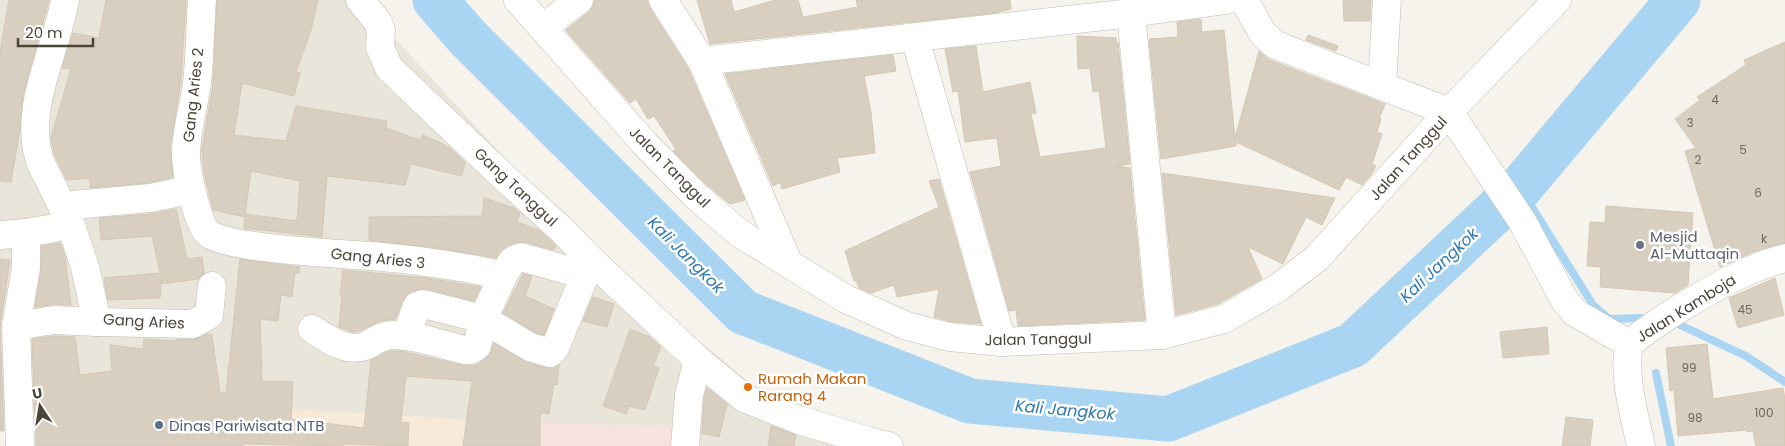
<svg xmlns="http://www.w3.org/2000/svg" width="1785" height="446" font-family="Poppins,sans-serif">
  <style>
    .residential { fill: #eae5da }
    .commercial { fill: #f7ead8 }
    .medical { fill: #f6e3e0 }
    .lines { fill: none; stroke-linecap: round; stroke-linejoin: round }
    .stream { stroke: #a9d4f2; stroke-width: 8 }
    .river { stroke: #a9d4f2; stroke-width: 45 }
    .building { fill: #d8cfc1; stroke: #d3c7b4; fill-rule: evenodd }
    .minor-casing { stroke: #c2bbae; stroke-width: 29 }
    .minor { stroke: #fff; stroke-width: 28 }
    .worship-dot { fill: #6b7280; stroke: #fff; stroke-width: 2 }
    .food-dot { fill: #e8710a; stroke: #fff; stroke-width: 2 }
    .service-dot { fill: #5c6f8a; stroke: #fff; stroke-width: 2 }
    .labels { text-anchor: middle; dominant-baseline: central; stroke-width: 5; stroke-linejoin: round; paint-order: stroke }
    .number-label { font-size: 12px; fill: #6e675b }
    .street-label { font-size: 15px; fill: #4b4439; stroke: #fff }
    .worship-label { font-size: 15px; fill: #5b616d; stroke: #fff; text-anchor: start }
    .food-label { font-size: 15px; fill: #c56008; stroke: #fff; text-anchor: start }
    .service-label { font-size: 15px; fill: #4e5e75; stroke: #fff; text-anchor: start }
    .water-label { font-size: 16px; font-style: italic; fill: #2e7ab2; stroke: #fff }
  </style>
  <rect width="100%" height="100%" fill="#f6f3ec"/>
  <polygon class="residential" points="0,0 360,0 587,248 769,399 885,446 686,446 443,423 218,409 0,412"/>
  <polygon class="commercial" points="35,393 469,420 468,446 35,446"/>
  <polygon class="medical" points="469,420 682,427 681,446 468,446"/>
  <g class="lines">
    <g class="stream">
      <polyline points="1520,188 1593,305 1609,319 1642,318"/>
      <polyline points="1680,325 1746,356 1785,382"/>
      <polyline points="1656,373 1671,446"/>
    </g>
    <polyline class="river" points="435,0 468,38 743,312 970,401 1168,419 1353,345 1520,188 1678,0"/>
  </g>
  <g class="building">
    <polygon points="9,0 49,0 23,95 20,129 11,182 0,181 0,52"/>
    <polygon points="106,0 186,0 181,81 170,147 173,177 148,183 90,188 90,178 67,180 55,156 51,138 71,69 62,68 73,33 99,38"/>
    <path d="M217,0H318L311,30L296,72L300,73L294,96L242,83L234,135L286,141L296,106L387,121L386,128L420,140L423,135L449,147L465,162L462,176L411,164L405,185L327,176L322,237L244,228L245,217L213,210L204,172L202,149L213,85ZM251,171L300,181L297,221L245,214Z"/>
    <polygon points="594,0 647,0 650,8 688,68 745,200 730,204 708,186 673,151 676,149 654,116 648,119 636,99 630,103 568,33 566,30 589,12 593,6"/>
    <polygon points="697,0 731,0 734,12 775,0 798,0 803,17 858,7 856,0 1010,0 1011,9 995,13 710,44"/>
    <polygon points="1343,0 1371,0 1370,21 1344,21"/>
    <polygon points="1201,19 1202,32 1224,30 1235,138 1259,51 1270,60 1385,104 1379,119 1381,119 1377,132 1382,134 1372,164 1376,166 1371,175 1362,185 1346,177 1339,190 1236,142 1236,146 1161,159 1149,39 1178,37 1177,22"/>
    <polygon points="1308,35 1338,46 1336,51 1306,40"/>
    <polygon points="1077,36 1116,38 1116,43 1118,42 1130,164 1116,166 1130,168 1145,320 1018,326 1016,310 1009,311 970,172 1001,166 997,138 965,142 958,91 953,92 945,49 976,46 983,92 1030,82 1036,113 1031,114 1040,157 1106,148 1099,91 1093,92 1090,68 1078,69"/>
    <polygon points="1785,42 1785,243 1753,252 1720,267 1685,151 1696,148 1675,119 1700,100 1697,97 1746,65 1744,60"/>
    <polygon points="893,55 896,71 864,76 871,112 875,153 837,158 840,172 782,189 780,182 773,186 725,74"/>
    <polygon points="1162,173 1335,198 1322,225 1306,217 1283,264 1248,247 1262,279 1218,304 1176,315"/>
    <polygon points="939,179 981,324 952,322 934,317 939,289 897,297 894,285 871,293 859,288 856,280 854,281 845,251 939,207 929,181"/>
    <polygon points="484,198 514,208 520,213 517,222 539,230 556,246 554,250 525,242 515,243 505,247 496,258 446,249 369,240 369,217 482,216"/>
    <polygon points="1606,206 1693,213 1688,285 1675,293 1600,287 1601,267 1587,266 1590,222 1605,223"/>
    <polygon points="176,209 187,259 202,257 204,273 198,279 162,284 161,280 160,298 108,300 104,278 160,273 152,236 101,240 99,218 151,214"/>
    <polygon points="60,243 65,256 71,305 55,304 35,307 41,271 42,246"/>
    <polygon points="0,259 10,260 0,327 4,431 0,431"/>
    <polygon points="240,259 300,267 299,273 295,273 292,297 281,295 278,321 260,319 262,381 293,382 291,419 364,428 371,360 389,351 401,351 461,365 470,366 478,364 489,356 494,343 526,362 546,368 553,368 559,365 557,385 554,384 549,414 540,413 540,446 463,446 472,381 406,376 401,422 409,423 408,446 343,444 343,446 243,444 243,446 36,446 32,339 55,336 75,337 80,375 112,371 110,345 143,349 144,339 176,341 176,339 193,340 207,334 212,335 220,393 226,393"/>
    <polygon points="343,270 426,278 481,287 474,301 427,289 412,291 406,295 403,300 395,319 380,321 359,331 353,332 339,327 342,295 340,295"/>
    <polygon points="523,274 532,276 525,296 554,309 544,335 536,333 503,313"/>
    <polygon points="1775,278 1784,315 1738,328 1729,298"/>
    <polygon points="593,297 614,304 607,327 583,321"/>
    <polygon points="1547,327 1549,354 1503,358 1500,332"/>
    <polygon points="630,329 650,337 661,347 653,366 659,368 645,410 629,406 626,414 603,406"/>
    <polygon points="1707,344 1713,399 1783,388 1785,399 1785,446 1756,446 1753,431 1747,432 1746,430 1678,436 1674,390 1670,391 1666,348"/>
    <polygon points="707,388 727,404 719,437 702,433 704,398"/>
    <polygon points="1566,417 1593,420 1590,446 1562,446"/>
    <polygon points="771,426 796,435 794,446 768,446"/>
  </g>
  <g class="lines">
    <defs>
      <g id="minor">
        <path d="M65,0C56,51 24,106 39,158C41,166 46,173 49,179C56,194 64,210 71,225"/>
        <path d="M202,0C200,28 200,56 197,83C194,108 185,133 186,158C187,173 197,224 208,233C228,250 351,254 383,257C422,261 466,266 503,276L512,261L521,257L585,275"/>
        <polyline points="360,0 378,22 381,30 380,47 389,68 506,179 563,231 591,260 698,360 744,398 799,420 868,441 889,446"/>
        <polyline points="518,0 645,144 697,197 739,233 846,299 907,326 949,337 1002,342 1162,335 1224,319 1278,288 1317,258 1449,112 1557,0"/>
        <polyline points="663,0 702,61 788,262"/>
        <polyline points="1244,0 1263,34 1276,45 1449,112 1522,221 1564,299 1574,312 1629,344"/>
        <polyline points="1131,13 1162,335"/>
        <polyline points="544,27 579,0"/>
        <polyline points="915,38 1002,342"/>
        <polyline points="702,61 1131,13 1226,0"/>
        <polyline points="1382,85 1387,0"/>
        <polyline points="62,206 150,198 190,190"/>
        <polyline points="0,235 26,233 71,225 85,267 97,322 193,324 209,315 212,286"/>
        <polyline points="16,326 26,268 26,233"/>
        <path d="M312,329C326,338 347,353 365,346C375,341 382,335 393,335C417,335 442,345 465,350H470L477,346L483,319L530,347L550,353L555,348L591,260"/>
        <polyline points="406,336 417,306 423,304 483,319 503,276"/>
        <polyline points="20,446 16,326 54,320 97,322"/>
        <polyline points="685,446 689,395 698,360"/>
        <path d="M1641,446C1634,413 1623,377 1629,344C1647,329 1667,316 1687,304C1719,285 1748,268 1785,258"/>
      </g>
    </defs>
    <use href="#minor" class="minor-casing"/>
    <use href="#minor" class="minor"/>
  </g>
  <circle class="worship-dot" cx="1640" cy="245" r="5"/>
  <circle class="food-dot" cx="748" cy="387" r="5"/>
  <circle class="service-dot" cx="159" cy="425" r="5"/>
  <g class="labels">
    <g class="number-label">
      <text x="1715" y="99">4</text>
      <text x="1690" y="122">3</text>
      <text x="1743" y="149">5</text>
      <text x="1698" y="159">2</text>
      <text x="1758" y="192">6</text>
      <text x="1764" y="238">k</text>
      <text x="1745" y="309">45</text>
      <text x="1689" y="367">99</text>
      <text x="1764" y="412">100</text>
      <text x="1695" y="417">98</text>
    </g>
    <g class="street-label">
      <text transform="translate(193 95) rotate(-84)">Gang Aries 2</text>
      <text transform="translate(1408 158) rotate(-48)">Jalan Tanggul</text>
      <text transform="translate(670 167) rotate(45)">Jalan Tanggul</text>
      <text transform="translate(516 187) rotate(43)">Gang Tanggul</text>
      <text transform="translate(378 258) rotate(6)">Gang Aries 3</text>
      <text transform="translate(1686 308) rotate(-32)">Jalan Kamboja</text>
      <text transform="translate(144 321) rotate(3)">Gang Aries</text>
      <text transform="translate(1038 339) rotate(-1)">Jalan Tanggul</text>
    </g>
    <g class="worship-label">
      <text x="1650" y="236">Mesjid<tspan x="1650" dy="17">Al-Muttaqin</tspan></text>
    </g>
    <g class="food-label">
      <text x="758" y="378">Rumah Makan<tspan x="758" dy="17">Rarang 4</tspan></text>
    </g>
    <g class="service-label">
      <text x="169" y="425">Dinas Pariwisata NTB</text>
    </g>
    <g class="water-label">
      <text transform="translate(686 255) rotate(45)">Kali Jangkok</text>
      <text transform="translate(1439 265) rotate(-43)">Kali Jangkok</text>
      <text transform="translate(1065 410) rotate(5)">Kali Jangkok</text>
    </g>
  </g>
  <g transform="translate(40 406) rotate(348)" stroke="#ffffff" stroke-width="4" paint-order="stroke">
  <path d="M0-4L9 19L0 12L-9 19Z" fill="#4b4439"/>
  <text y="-8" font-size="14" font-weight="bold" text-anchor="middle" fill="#4b4439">U</text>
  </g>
  <path d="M18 38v8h75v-8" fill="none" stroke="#4b4439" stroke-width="2.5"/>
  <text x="25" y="38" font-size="15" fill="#4b4439" stroke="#ffffff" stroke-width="4" paint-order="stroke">20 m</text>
</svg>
